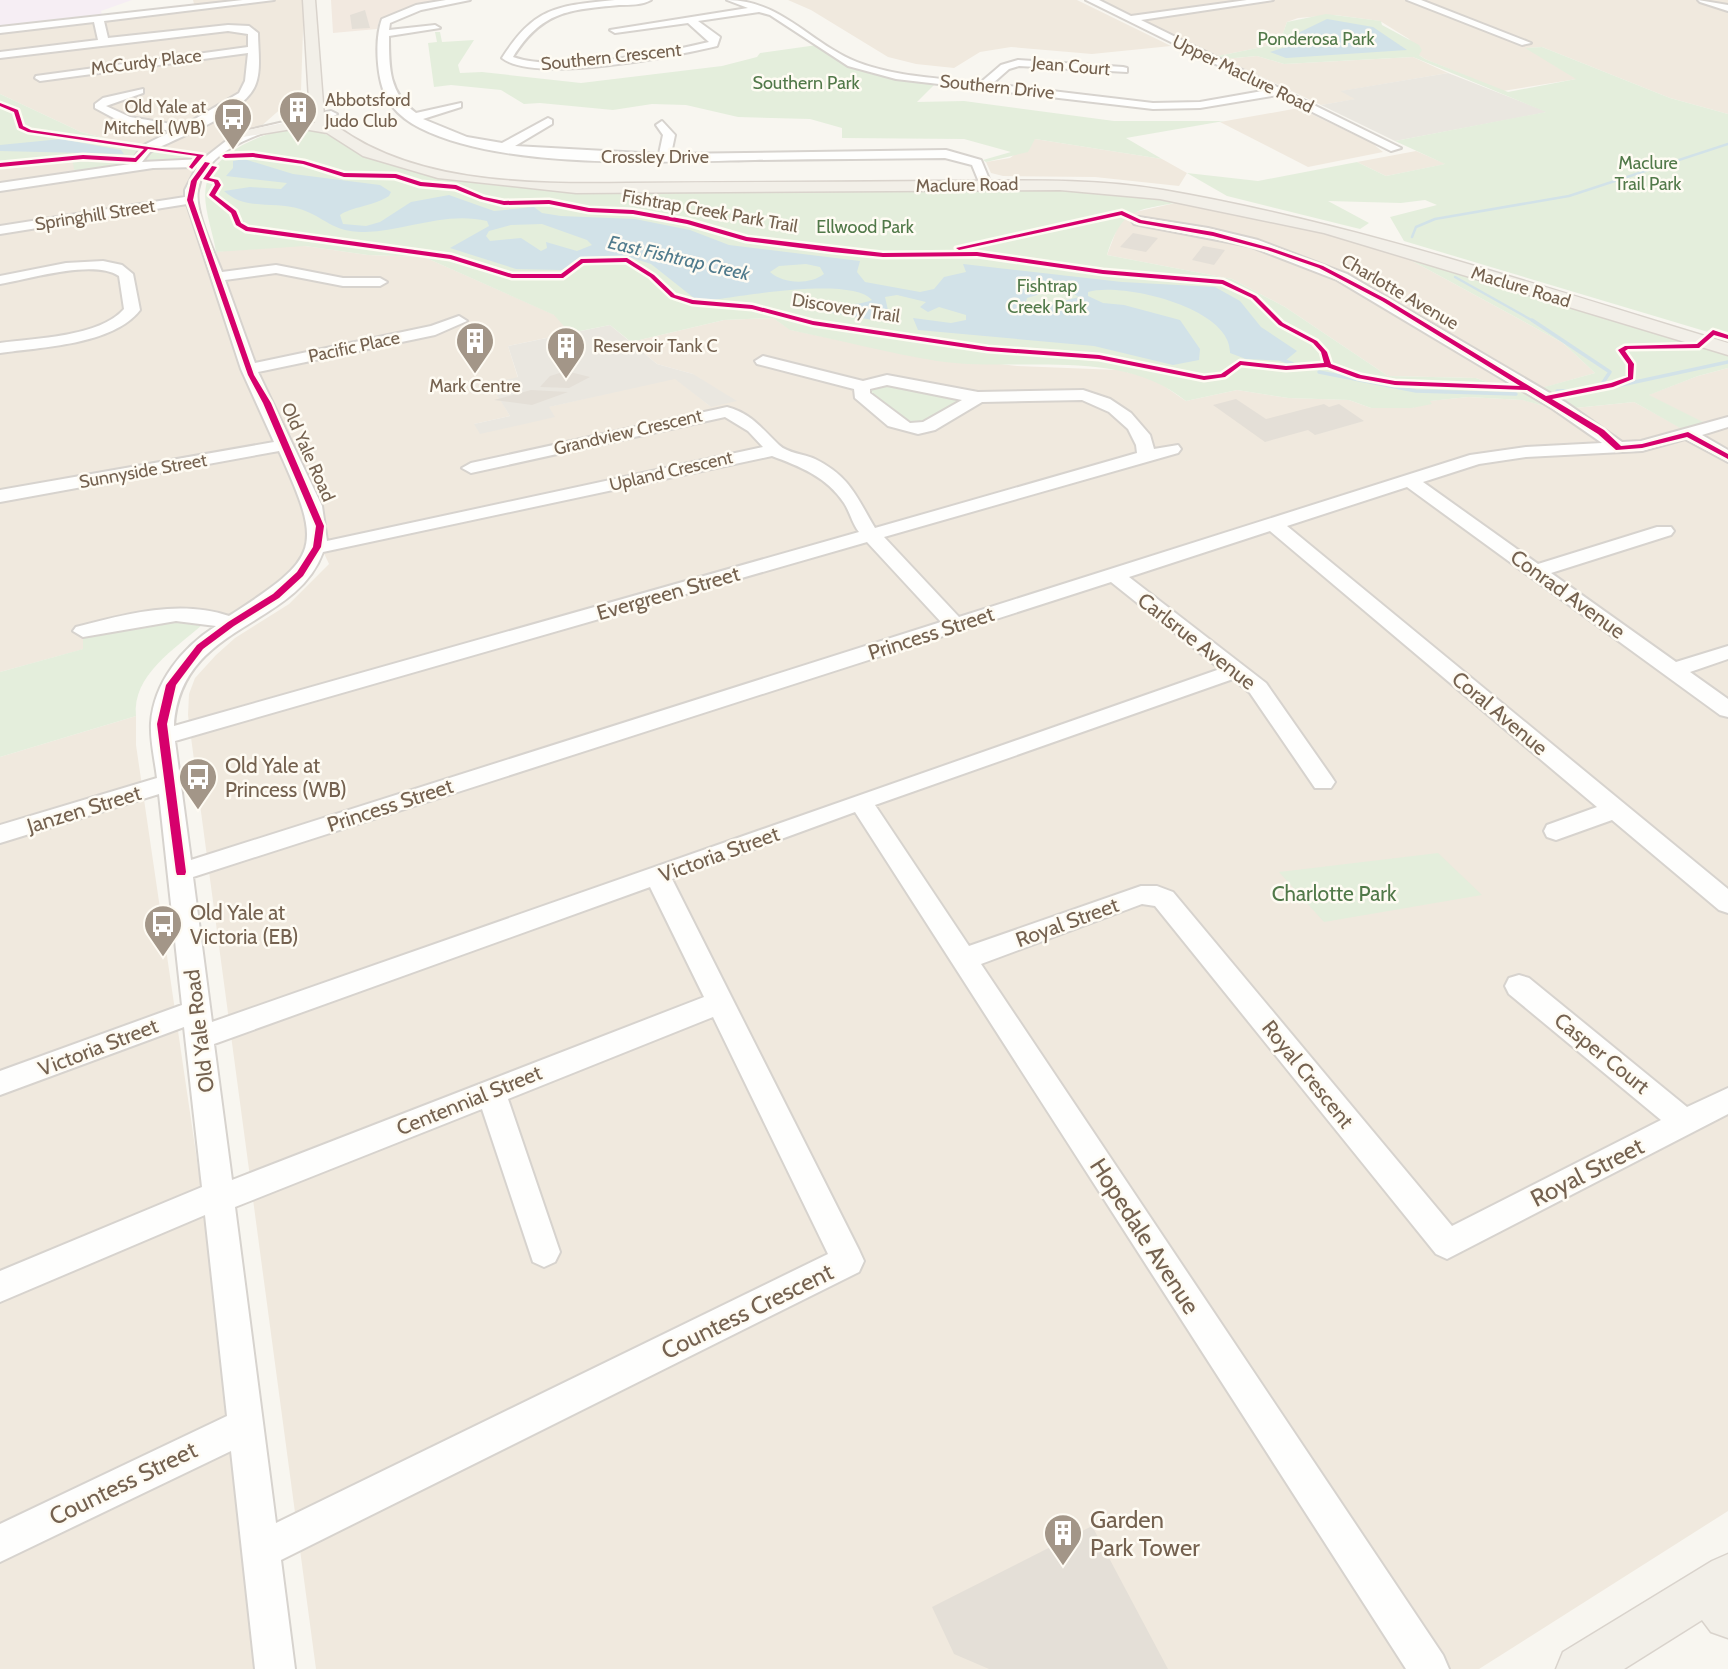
<svg xmlns="http://www.w3.org/2000/svg" width="1728" height="1669" font-family="Cabin,sans-serif">
  <style>
    .residential { fill: #f0e9de }
    .commercial { fill: #f2e9e0 }
    .industrial { fill: #eae7e0 }
    .education { fill: #f6eef4 }
    .green { fill: #e4eedc }
    .water { fill: #d2e2e8; fill-rule: evenodd }
    .lines { fill: none; stroke-linecap: round; stroke-linejoin: round }
    .stream-far1 { stroke: #d2e2e8; stroke-width: 2.5 }
    .stream { stroke: #d2e2e8; stroke-width: 3.5 }
    .building { fill: #e4dfd7 }
    .minor-casing { stroke: #d7d3ce; stroke-width: 4 }
    .major-casing { stroke: #d9d3cc; stroke-width: 3 }
    .minor { fill: #fefefd; fill-rule: evenodd }
    .major { fill: #f2efe8; fill-rule: evenodd }
    .cycleway-casing { stroke: #fefbf3; stroke-width: 5 }
    .cycleway { fill: #d6006c; fill-rule: evenodd }
    .labels { text-anchor: middle; dominant-baseline: central; stroke-width: 5; stroke-linejoin: round; paint-order: stroke }
    .far-park-label { font-size: 18px; fill: #517949; stroke: #fefbf3 }
    .far-street-label { font-size: 18px; fill: #756250; stroke: #fefbf3 }
    .far-poi-label { font-size: 18px; fill: #756250; stroke: #fefbf3; text-anchor: start }
    .far-water-label { font-size: 19px; font-style: italic; fill: #4f7a8c; stroke: #fefbf3 }
    .street-label { font-size: 21px; fill: #756250; stroke: #fefbf3 }
    .poi-label { font-size: 21px; fill: #756250; stroke: #fefbf3; text-anchor: start }
    .park-label { font-size: 21px; fill: #517949; stroke: #fefbf3 }
    .near-street-label { font-size: 24px; fill: #756250; stroke: #fefbf3 }
    .near-poi-label { font-size: 24px; fill: #756250; stroke: #fefbf3; text-anchor: start }
  </style>
  <rect width="100%" height="100%" fill="#f8f6f0"/>
  <g class="residential">
    <polygon points="193,0 304,0 301,91 259,128 215,154 151,150 81,132 0,94 0,27 171,9 194,4"/>
    <polygon points="788,0 1077,0 1171,46 1092,54 1011,47 980,52 954,68 916,64 888,57 811,10"/>
    <polygon points="1100,0 1728,0 1728,114 1670,98 1542,47 1527,48 1577,79 1503,91 1425,59 1419,55 1409,39 1380,21 1335,15 1298,18 1287,22 1283,33 1272,45 1218,56"/>
    <polygon points="1257,56 1284,64 1413,57 1448,73 1342,91 1357,99 1321,105 1224,59"/>
    <polygon points="1299,108 1372,143 1383,152 1308,167 1220,122"/>
    <polygon points="1035,139 1162,159 1187,173 1179,186 1095,177 1003,176 991,173 986,162 1010,158"/>
    <polygon points="1416,151 1446,164 1386,176 1357,162"/>
    <polygon points="73,159 75,172 205,161 189,181 186,191 191,217 212,276 309,506 304,563 230,621 83,636 84,649 0,672 0,170"/>
    <polygon points="1184,201 1322,232 1405,257 1563,343 1595,373 1542,388 1497,386 1476,378 1388,376 1285,307 1232,279 1107,255 1120,221 1131,213"/>
    <polygon points="264,246 305,246 368,255 424,257 555,315 570,333 508,346 518,378 491,384 510,416 474,424 554,416 548,407 675,378 711,407 693,374 657,364 631,342 724,320 773,318 791,330 896,352 1017,366 1118,370 1152,378 1186,401 1237,390 1288,398 1349,400 1371,408 1412,408 1428,401 1468,397 1523,400 1548,407 1575,408 1634,402 1692,434 1648,395 1698,376 1728,368 1728,1511 1479,1669 316,1669 188,715 189,694 195,678 216,655 235,638 289,604 329,564 322,549 325,536 323,517 270,397 256,375 216,252"/>
    <polygon points="136,716 136,745 203,1201 265,1669 0,1669 0,757"/>
  </g>
  <polygon class="commercial" points="331,0 451,0 400,10 379,22 377,29 333,33"/>
  <g class="industrial">
    <polygon points="1448,73 1548,112 1395,141 1321,105 1355,99 1340,91"/>
    <polygon points="610,325 657,364 693,374 737,401 711,407 675,379 549,407 555,417 480,434 474,424 510,416 490,384 518,377 508,346"/>
  </g>
  <polygon class="education" points="0,0 132,0 101,11 102,16 0,27"/>
  <g class="green">
    <polygon points="1326,14 1381,21 1382,25 1419,45 1422,50 1419,55 1425,59 1508,92 1576,79 1525,48 1542,47 1670,98 1728,114 1728,338 1404,241 1390,217 1437,205 1425,200 1401,203 1328,201 1369,223 1360,229 1227,196 1187,173 1258,181 1357,162 1386,176 1445,164 1395,141 1546,112 1413,57 1284,64 1257,56 1224,59 1218,56 1272,45 1283,33 1287,22"/>
    <path d="M435,32H440L442,42L474,40L458,65L460,73L482,72L581,83L722,66L757,57L760,53L817,45C857,73 889,77 936,83L917,102L964,101L1114,121H1224L1126,138L1162,159L1035,139L1028,152L986,162L983,160L1011,152L964,139L842,138V128L810,119L738,117L686,105L652,104L613,110L540,103L524,104L501,90L451,85L434,87L428,43L437,42Z"/>
    <polygon points="0,94 81,132 151,150 215,154 208,158 75,173 72,159 0,170"/>
    <path d="M299,127C332,131 359,155 392,165C459,186 530,189 600,191L1054,187L1184,201C1138,211 1123,205 1107,255L1232,279L1285,307L1388,376L1476,378L1497,386L1541,388L1595,373L1563,343L1405,257L1728,353V368L1698,376L1649,395L1711,426L1689,433L1634,402L1575,408L1548,407L1522,400L1468,397L1430,401L1432,404L1412,408H1371L1349,400L1288,398L1237,390L1186,401C1119,346 1018,373 937,361C888,353 839,340 790,330L773,318L724,320L631,342L610,325L570,333L554,315L424,257L368,255L305,246L216,252C213,232 202,205 206,186C213,150 268,131 299,127Z"/>
    <path d="M886,383L964,399C910,435 916,439 868,394L870,388Z"/>
    <path d="M188,618L203,624C175,649 132,675 136,716L0,757V672L83,649V635Z"/>
    <polygon points="1438,853 1482,895 1324,922 1279,872"/>
  </g>
  <g class="water">
    <polygon points="1327,19 1373,27 1407,50 1286,58 1270,52 1292,45 1300,32"/>
    <polygon points="61,139 121,150 124,154 0,151 0,145"/>
    <path d="M244,159L293,174L380,185L391,192L389,196C374,206 351,207 340,215L343,224L366,226L380,222L411,202L449,195L494,211L534,207L542,213L561,216L635,219L690,230L729,245L860,261L857,272L865,282L920,292L934,289L944,277L966,272L963,264L1122,282L1215,287L1240,301L1261,327L1297,351L1285,361L1246,359L1230,353C1232,308 1122,282 1088,292V296L1103,303L1124,305L1180,320L1200,349L1199,360L1173,365L1094,346L918,330L913,318L951,323L966,320V315L939,307L928,312L920,307L926,302L897,295L885,297L890,319L879,321L826,312C838,302 856,307 872,300C850,275 731,298 699,302L651,264L632,258L579,259L562,270L516,269L450,248L489,226L487,221C445,211 406,231 365,232C333,233 325,217 300,209C275,201 245,211 224,191L250,187L281,189L287,183L226,176L233,168V161ZM542,224L587,240L592,245L577,251L546,242L547,248L541,251L521,238L490,241L486,236L489,231L511,225ZM806,264L820,267L824,274C810,285 783,284 770,272L779,266ZM1054,290L1068,291L1079,297L1052,304L1050,308L1025,305L1027,298Z"/>
  </g>
  <g class="lines">
    <g class="stream-far1">
      <polyline points="1412,237 1416,227 1435,219 1569,196 1728,144"/>
      <polyline points="1455,277 1535,322"/>
    </g>
    <g class="stream">
      <polyline points="1532,320 1610,372 1598,390"/>
      <polyline points="1280,359 1293,364"/>
      <polyline points="1319,372 1416,391 1516,394"/>
      <polyline points="1557,391 1598,390 1728,362"/>
    </g>
  </g>
  <g class="building">
    <polygon points="365,10 370,28 352,29 350,15"/>
    <polygon points="1133,233 1158,238 1146,252 1120,247"/>
    <polygon points="1203,246 1225,250 1214,265 1192,260"/>
    <polygon points="566,371 590,377 569,388 540,387 550,376"/>
    <polygon points="531,390 568,392 532,405 494,400"/>
    <polygon points="1236,399 1266,419 1324,404 1329,407 1339,404 1364,421 1315,435 1308,430 1265,442 1213,405"/>
    <polygon points="1092,1526 1168,1669 989,1669 954,1654 932,1607"/>
  </g>
  <g class="lines">
    <defs>
      <g id="minor">
        <path d="M243,0H274L104,21L108,38L228,25L249,26L258,33C258,50 262,73 254,88C239,116 178,137 150,152L142,162L203,159L226,141L245,131L331,111L337,114C326,122 304,122 290,125C258,133 204,151 198,190C194,211 214,251 222,272L276,265L343,278H380L387,282L380,286H343L276,273L225,280L255,363L431,326L459,316L467,321L435,335L258,372L322,506L327,541L763,447L748,431L725,417L471,473L462,468L471,463L727,407C751,413 762,429 779,445C787,453 804,454 815,459C850,476 857,498 875,528L1137,453L1136,445L1128,429L1109,412L1082,400L982,402L935,430L918,434L888,426L855,398L854,389L757,364L755,361L763,356L863,381L887,375L978,392L1083,390L1110,399L1131,413L1150,435L1154,449L1178,445L1181,449L1178,453L884,537L959,617L1470,455L1526,447L1602,443L1553,409L1337,280L1249,246L1134,224L1132,221L1139,217L1208,228L1258,240L1347,274L1565,402L1622,442L1641,441L1728,417V427L1702,435L1728,450V462L1685,439L1642,451L1526,457L1479,464L1423,482L1538,564L1657,527H1671L1674,531L1671,535L1551,573L1676,662L1728,646V659L1690,672L1728,699V717L1720,715L1407,487L1287,526L1728,889V913L1719,910L1612,820L1556,840L1547,837L1544,831L1547,825L1597,807L1270,531L1129,577L1266,683L1331,776L1335,782L1331,788H1315L1250,693L1233,679L875,805L969,946L1141,886H1157L1173,892L1452,1226L1661,1120L1509,994L1505,986L1509,978L1519,975L1529,978L1687,1107L1728,1088V1114L1447,1259L1436,1254L1155,906L1142,904L981,964L1443,1655L1449,1669H1406L855,812L672,879L859,1250L864,1261L859,1272L281,1560L295,1669H255L231,1451L0,1562V1524L227,1416L205,1215L0,1302V1271L202,1187L184,1027L0,1095V1071L182,1005L159,794L0,843V825L157,778C155,761 150,741 151,723C154,682 182,648 216,626L176,621L83,637L73,631L76,627C125,614 180,599 229,616C320,557 324,550 279,451L0,502V490L274,442L241,369L187,204L0,234V226L185,197V190L197,167L153,168L0,191V183L130,164L142,146L172,131L123,123L95,108V104L103,98L143,89V93L106,106L130,117L183,126L239,93L245,81L248,53L40,81L35,78L36,76L248,47V34L228,31L0,58V52L98,40L94,22L0,33V27ZM887,385L962,400L923,422L910,423L870,393V389ZM772,456C799,466 827,477 844,503C850,512 852,523 859,532L174,726C180,623 295,629 323,552ZM867,542L941,622L191,860L175,741ZM1111,582L1220,669L212,1022L193,877ZM650,887L704,997L232,1180L214,1044ZM713,1017L828,1254L276,1523L235,1207L482,1109L533,1262L544,1267L555,1262L560,1252L508,1099Z"/>
        <path d="M446,0H470L421,10L390,23L389,30L435,25L440,28L389,36C389,69 389,93 416,113L461,103V107L423,119L467,137L502,143L548,118L552,120V124L515,146L659,154L663,135L656,125L662,121L675,135L671,154L946,150L981,160L989,179L979,182L972,165L945,158C882,159 818,159 755,160C661,162 503,170 420,128C410,123 399,115 392,106C376,88 374,40 382,19L416,5Z"/>
        <path d="M615,0H651C642,5 630,5 619,5C568,10 542,11 513,57C557,73 663,53 709,42L688,23L615,33L610,30L748,8L727,0C781,0 811,44 857,62C896,77 940,78 980,83L1001,65L1018,60L1123,67L1127,68V72L1019,66L1009,69L992,84L1153,103L1200,102L1268,90L1086,0H1099L1131,16L1247,0H1273L1141,20L1401,148L1391,151L1278,95L1200,108L1153,109L896,79L848,66L770,15L759,12L698,21L720,37L717,46C675,56 535,84 502,58C535,7 556,6 615,0Z"/>
        <polygon points="1407,0 1421,0 1531,43 1522,45"/>
        <polygon points="1698,0 1728,5 1728,11 1700,2"/>
        <path d="M103,261L122,265L133,274L140,310C113,345 41,347 0,353V343C35,338 100,337 124,309L119,276C93,259 30,279 0,284V276L66,263Z"/>
      </g>
      <g id="major">
        <path d="M303,0H315L324,116C403,185 528,184 628,183C731,182 835,182 939,181C1013,181 1089,177 1163,190C1355,223 1541,287 1728,343V355L1324,233L1160,199L1060,190L576,193L438,178L363,156L327,133L298,128L243,137V131L298,120L315,123L310,117Z"/>
        <polygon points="1728,1554 1728,1638 1711,1632 1702,1620 1624,1669 1556,1669 1563,1652 1712,1561"/>
      </g>
    </defs>
    <use href="#minor" class="minor-casing"/>
    <use href="#major" class="major-casing"/>
    <use href="#minor" class="minor"/>
    <use href="#major" class="major"/>
    <defs>
      <g id="cycleway">
        <polygon points="0,103 18,110 23,126 31,130 204,155 192,169 189,167 197,156 148,149 136,162 83,159 0,167 0,163 83,155 135,158 144,149 28,132 19,128 14,112 0,106"/>
        <polygon points="253,153 304,161 344,173 396,174 421,182 456,185 484,197 504,201 549,200 589,208 633,210 688,220 747,237 883,253 977,252 1103,270 1223,280 1256,296 1283,323 1317,341 1327,352 1331,364 1361,375 1395,381 1520,386 1382,301 1319,268 1267,250 1213,236 1139,223 1121,215 959,250 956,248 1122,211 1141,220 1213,232 1271,248 1323,266 1386,299 1546,396 1611,383 1628,377 1628,364 1618,350 1625,346 1697,344 1713,330 1728,335 1728,339 1714,335 1699,348 1628,349 1625,351 1634,364 1633,379 1613,387 1552,399 1604,430 1621,446 1642,444 1688,432 1728,454 1728,459 1687,437 1642,448 1616,450 1598,434 1527,390 1395,385 1357,378 1327,367 1286,370 1241,365 1225,377 1204,380 1099,359 988,351 813,325 752,309 692,304 671,297 650,277 626,262 583,263 563,278 512,278 450,259 246,231 236,225 231,213 209,195 215,185 214,182 203,179 212,166 217,167 209,178 218,180 221,185 215,195 236,211 241,223 248,227 451,255 512,274 561,274 581,259 627,258 654,275 675,295 693,300 752,305 813,321 988,347 1099,355 1204,376 1221,374 1240,361 1286,366 1324,363 1321,352 1313,343 1279,325 1252,298 1222,284 1103,274 977,256 883,257 832,252 746,241 687,224 633,214 589,212 549,204 504,205 480,199 455,189 420,186 395,178 344,177 303,164 253,157 225,158 222,156 225,154"/>
        <polygon points="205,162 210,163 197,181 193,200 254,375 271,403 324,526 321,547 303,576 279,598 234,626 203,649 176,685 167,724 186,872 185,875 177,875 176,872 157,724 166,685 197,645 228,622 273,594 297,572 313,547 316,526 263,403 248,375 187,200 191,181"/>
      </g>
    </defs>
    <use href="#cycleway" class="cycleway-casing"/>
    <use href="#cycleway" class="cycleway"/>
  </g>
  <defs>
    <symbol id="building-pin" viewBox="-11 -11 22 30"><path d="M0 17L-7.5 6A9.5 9.5 0 1 1 7.5 6Z" fill="#a39688" stroke="#fefbf3"/><path d="M-4-6H4V6H1V3H-1V6H-4ZM-2.5-4.3h1.7v1.8h-1.7ZM.8-4.3h1.7v1.8H.8ZM-2.5-1h1.7V.8h-1.7ZM.8-1h1.7V.8H.8Z" fill="#fff"/></symbol>
    <symbol id="bus-pin" viewBox="-11 -11 22 30"><path d="M0 17L-7.5 6A9.5 9.5 0 1 1 7.5 6Z" fill="#a39688" stroke="#fefbf3"/><path d="M-5-6H5V4H4V6H2V4H-2V6H-4V4H-5ZM-3.5-4V0h7V-4ZM-3.5 1.2v1.5H-2V1.2ZM2 1.2v1.5H3.5V1.2Z" fill="#fff"/></symbol>
  </defs>
  <g fill-rule="evenodd">
    <use href="#building-pin" x="276" y="88" width="44" height="60"/>
    <use href="#bus-pin" x="211" y="95" width="44" height="60"/>
    <use href="#building-pin" x="453" y="319" width="44" height="60"/>
    <use href="#building-pin" x="544" y="324" width="44" height="60"/>
    <use href="#bus-pin" x="176" y="755" width="44" height="60"/>
    <use href="#bus-pin" x="141" y="902" width="44" height="60"/>
    <use href="#building-pin" x="1041" y="1511" width="44" height="60"/>
  </g>
  <g class="labels">
    <g class="far-park-label">
      <text x="1316" y="39">Ponderosa Park</text>
      <text x="806" y="83">Southern Park</text>
      <text x="1648" y="163">Maclure<tspan x="1648" dy="21">Trail Park</tspan></text>
      <text x="865" y="227">Ellwood Park</text>
      <text x="1047" y="286">Fishtrap<tspan x="1047" dy="21">Creek Park</tspan></text>
    </g>
    <g class="far-street-label">
      <text transform="translate(611 57) rotate(-6)">Southern Crescent</text>
      <text transform="translate(146 62) rotate(-7)">McCurdy Place</text>
      <text transform="translate(1071 66) rotate(5)">Jean Court</text>
      <text transform="translate(1243 74) rotate(26)">Upper Maclure Road</text>
      <text transform="translate(997 87) rotate(6)">Southern Drive</text>
      <text x="655" y="157">Crossley Drive</text>
      <text transform="translate(967 185) rotate(-1)">Maclure Road</text>
      <text transform="translate(710 211) rotate(10)">Fishtrap Creek Park Trail</text>
      <text transform="translate(95 215) rotate(-9)">Springhill Street</text>
      <text transform="translate(1521 287) rotate(17)">Maclure Road</text>
      <text transform="translate(1400 292) rotate(30)">Charlotte Avenue</text>
      <text transform="translate(846 308) rotate(9)">Discovery Trail</text>
      <text transform="translate(354 347) rotate(-12)">Pacific Place</text>
      <text transform="translate(628 432) rotate(-13)">Grandview Crescent</text>
      <text transform="translate(308 452) rotate(66)">Old Yale Road</text>
      <text transform="translate(143 471) rotate(-10)">Sunnyside Street</text>
      <text transform="translate(671 471) rotate(-13)">Upland Crescent</text>
    </g>
    <g class="far-poi-label">
      <text x="325" y="100">Abbotsford<tspan x="325" dy="21">Judo Club</tspan></text>
      <text x="206" y="107" text-anchor="end">Old Yale at<tspan x="206" dy="21">Mitchell (WB)</tspan></text>
      <text x="593" y="346">Reservoir Tank C</text>
      <text x="475" y="386" text-anchor="middle">Mark Centre</text>
    </g>
    <g class="far-water-label">
      <text transform="translate(679 258) rotate(13)">East Fishtrap Creek</text>
    </g>
    <g class="street-label">
      <text transform="translate(668 593) rotate(-16)">Evergreen Street</text>
      <text transform="translate(1568 594) rotate(36)">Conrad Avenue</text>
      <text transform="translate(931 633) rotate(-18)">Princess Street</text>
      <text transform="translate(1197 641) rotate(38)">Carlsrue Avenue</text>
      <text transform="translate(1500 713) rotate(40)">Coral Avenue</text>
      <text transform="translate(390 805) rotate(-18)">Princess Street</text>
      <text transform="translate(84 809) rotate(-17)">Janzen Street</text>
      <text transform="translate(719 854) rotate(-20)">Victoria Street</text>
      <text transform="translate(1067 922) rotate(-20)">Royal Street</text>
      <text transform="translate(199 1031) rotate(-97)">Old Yale Road</text>
      <text transform="translate(98 1047) rotate(-21)">Victoria Street</text>
      <text transform="translate(1602 1053) rotate(39)">Casper Court</text>
      <text transform="translate(1308 1074) rotate(51)">Royal Crescent</text>
      <text transform="translate(469 1100) rotate(-22)">Centennial Street</text>
    </g>
    <g class="poi-label">
      <text x="225" y="765">Old Yale at<tspan x="225" dy="24">Princess (WB)</tspan></text>
      <text x="190" y="912">Old Yale at<tspan x="190" dy="24">Victoria (EB)</tspan></text>
    </g>
    <g class="park-label">
      <text x="1334" y="893">Charlotte Park</text>
    </g>
    <g class="near-street-label">
      <text transform="translate(1587 1172) rotate(-27)">Royal Street</text>
      <text transform="translate(1145 1236) rotate(57)">Hopedale Avenue</text>
      <text transform="translate(747 1311) rotate(-26)">Countess Crescent</text>
      <text transform="translate(123 1483) rotate(-26)">Countess Street</text>
    </g>
    <g class="near-poi-label">
      <text x="1090" y="1519">Garden<tspan x="1090" dy="28">Park Tower</tspan></text>
    </g>
  </g>
</svg>
